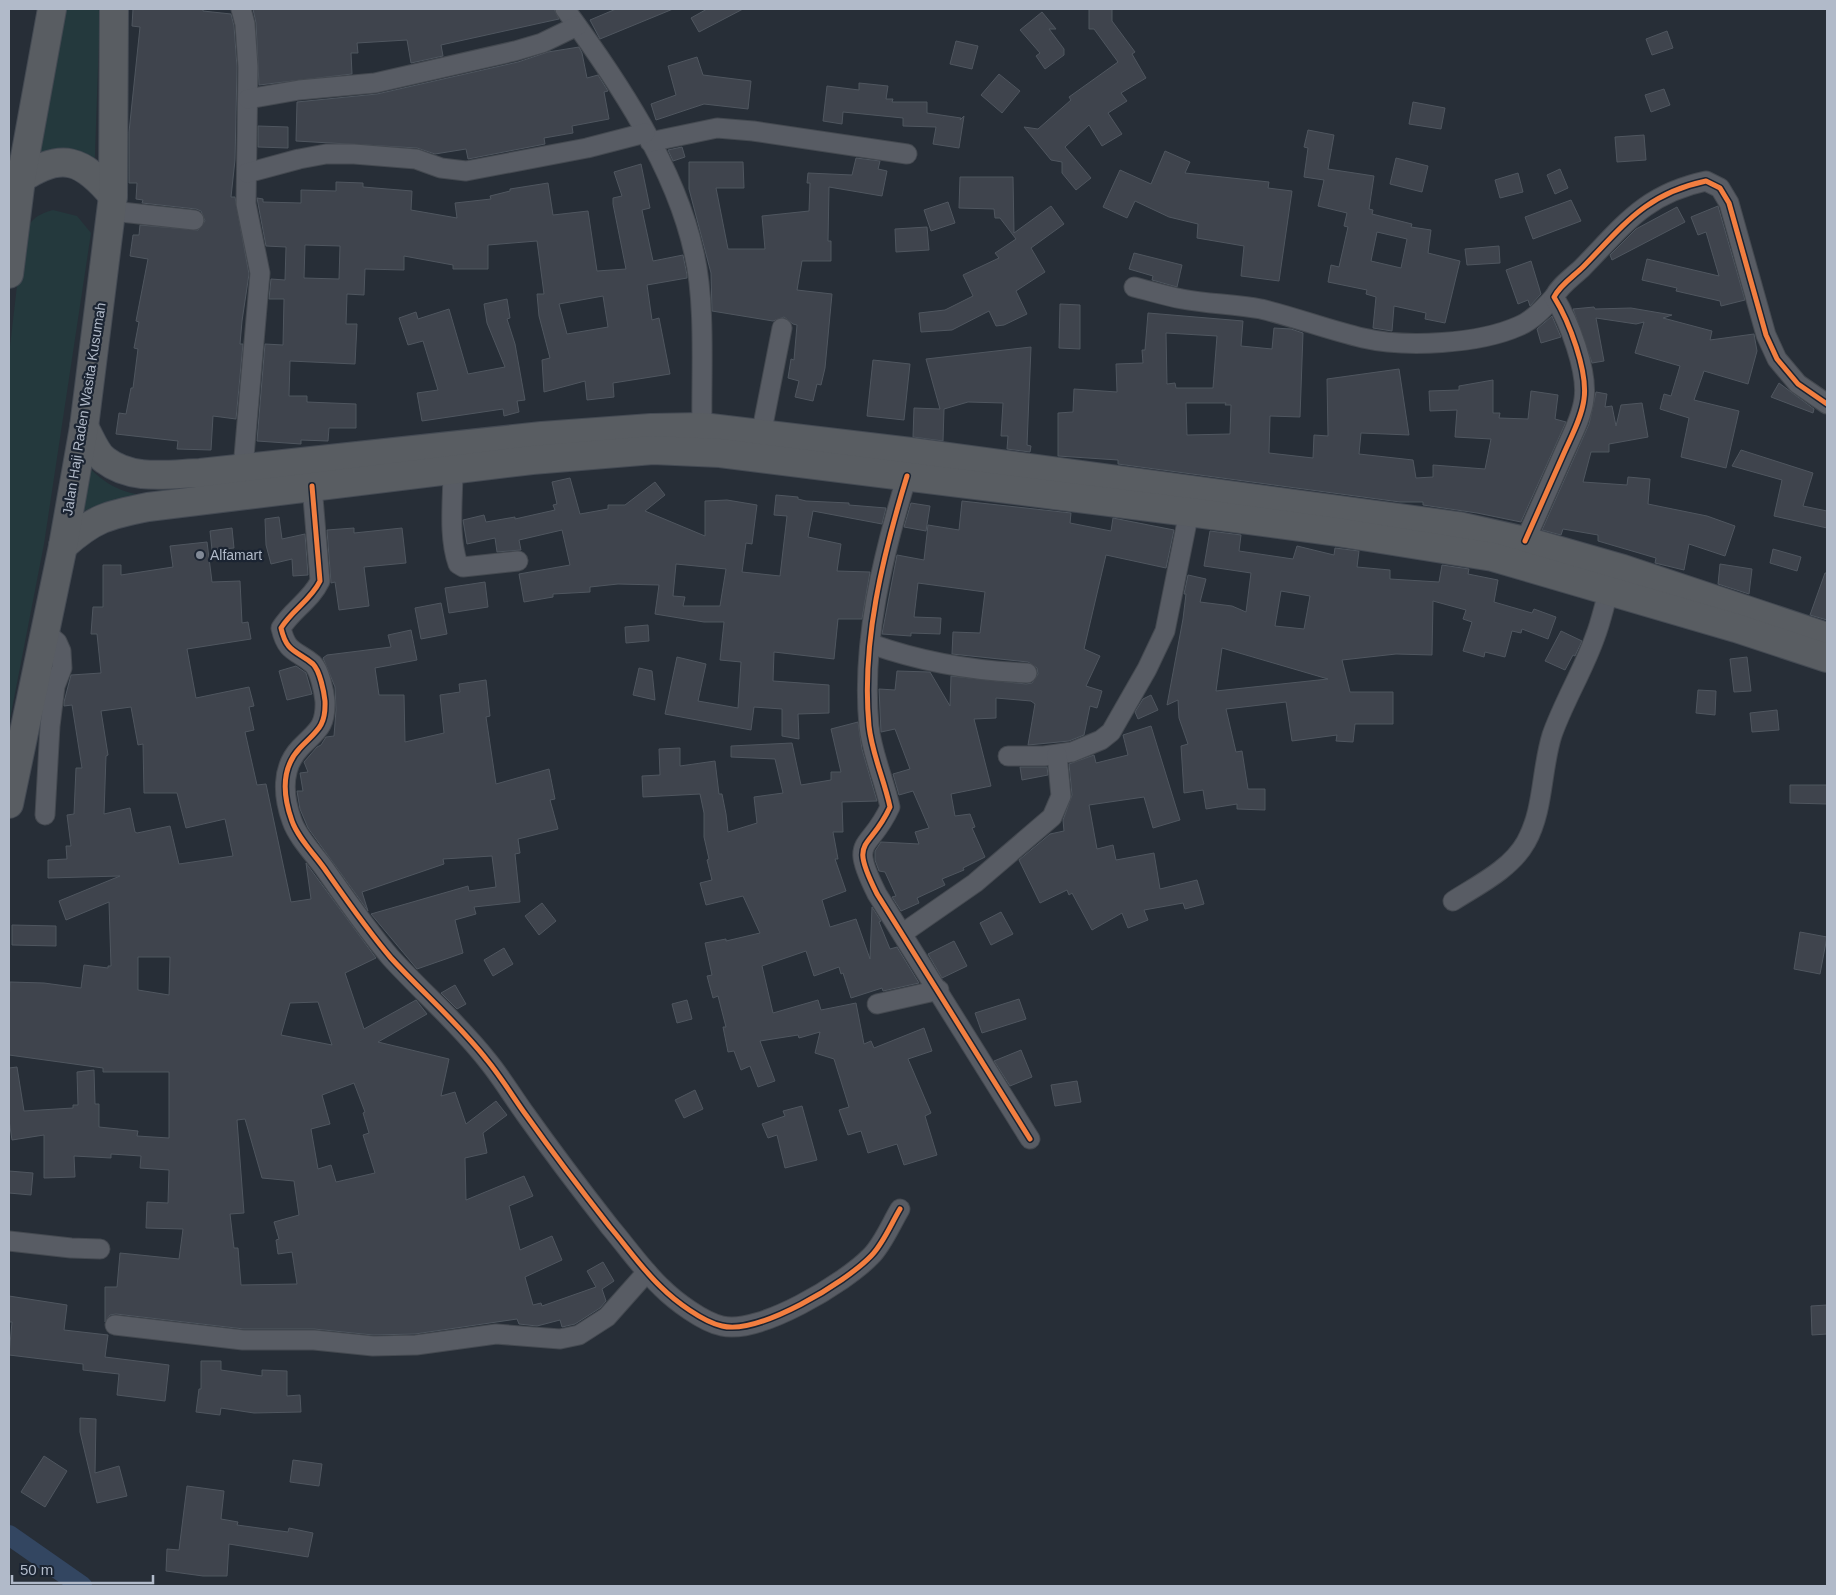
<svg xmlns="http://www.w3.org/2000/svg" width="1836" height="1595" font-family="Helvetica,sans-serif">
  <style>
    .green { fill: #24393d }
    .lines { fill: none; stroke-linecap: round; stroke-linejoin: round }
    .canal { stroke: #334661; stroke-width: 20 }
    .building { fill: #3f444d; stroke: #4f565f; fill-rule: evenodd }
    .minor-casing { stroke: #444950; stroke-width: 21 }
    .trunk-casing { stroke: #444a53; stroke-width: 30 }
    .minor { stroke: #585c64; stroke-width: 19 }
    .trunk { stroke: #595d62; stroke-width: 28 }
    .cycleway-casing { stroke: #1b2432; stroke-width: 8 }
    .cycleway { stroke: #f27e40; stroke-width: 5 }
    .poi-dot { fill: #818996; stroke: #1b2432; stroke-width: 2 }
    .labels { text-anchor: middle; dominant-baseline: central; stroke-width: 4.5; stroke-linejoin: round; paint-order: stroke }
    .street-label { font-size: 14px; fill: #b1bac9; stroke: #1b2432 }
    .poi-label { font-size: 14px; fill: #b1bac9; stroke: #1b2432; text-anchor: start }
  </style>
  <rect width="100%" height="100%" fill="#272e37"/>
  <g class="green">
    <polygon points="61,9 100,9 94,183 74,171 29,180"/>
    <path d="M53,210L77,216L91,233L44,544L9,724V355L22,242C27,223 34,215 53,210Z"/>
    <path d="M86,465C107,485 116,490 144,496C120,499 100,503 78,514Z"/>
  </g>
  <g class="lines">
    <polyline class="canal" points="9,1535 82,1586"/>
  </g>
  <g class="building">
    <polygon points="133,9 203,9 203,11 231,14 234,26 237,67 235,160 231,197 235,197 249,274 242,321 240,344 243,344 236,419 213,416 211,450 177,449 178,441 116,434 119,413 126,414 131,388 133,388 138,349 134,348 139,322 136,321 148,259 130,256 133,235 139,235 140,225 198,230 205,221 201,211 196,209 142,203 143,200 136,199 137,183 129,183 129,132 140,27 132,26"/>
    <polygon points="253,9 554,9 559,19 441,45 443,56 411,63 407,40 357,43 358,53 351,53 352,74 259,85 256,23"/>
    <polygon points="616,9 673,9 600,39 590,20"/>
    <polygon points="707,9 743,9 699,32 691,18"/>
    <polygon points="1089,9 1112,9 1112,21 1135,52 1132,54 1146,78 1121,93 1127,101 1108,113 1122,134 1102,146 1089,125 1065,147 1091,178 1076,190 1062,173 1062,162 1051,160 1024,127 1038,129 1071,100 1069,97 1118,62 1094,29 1089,29"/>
    <polygon points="1042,12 1056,29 1049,29 1064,49 1064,55 1045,69 1036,56 1040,53 1020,30"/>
    <polygon points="1667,31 1673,48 1652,55 1646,39"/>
    <polygon points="956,41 978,46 972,69 950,64"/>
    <polygon points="579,47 582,53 587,78 598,75 608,91 604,92 609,119 572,126 573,133 544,138 545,144 468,159 466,149 435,154 417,148 296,141 297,102 377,94 518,62 548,52"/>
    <polygon points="697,57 703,75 751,81 748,109 704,104 656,120 651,104 676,95 668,66"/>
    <polygon points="999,74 1020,91 1002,113 981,95"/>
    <polygon points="859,83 888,86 886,99 893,99 892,102 927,102 927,113 961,118 960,120 964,116 959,148 933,144 936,127 903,126 903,118 843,112 842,124 823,121 827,86 859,90"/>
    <polygon points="1664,89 1670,105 1651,112 1645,95"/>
    <polygon points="1413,102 1445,108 1441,129 1409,124"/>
    <polygon points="258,126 288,127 288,148 258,147"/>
    <path d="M1308,130L1334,135L1328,169L1374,176L1369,209L1373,210L1372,214L1412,224L1411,227L1431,230L1428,253L1460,261L1445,323L1425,319L1426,313L1394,306L1392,331L1373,328L1376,297L1366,294L1367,290L1328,282L1331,265L1339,267L1348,227L1344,226L1347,213L1318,206L1324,180L1304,177L1308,148L1304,147ZM1377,232L1407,239L1401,268L1371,261Z"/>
    <polygon points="1644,135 1646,160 1617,162 1615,137"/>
    <polygon points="682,147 685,157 673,161 668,150"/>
    <polygon points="1165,151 1190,162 1185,173 1269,182 1268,188 1292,191 1279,281 1241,276 1244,246 1197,238 1198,224 1169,217 1135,201 1127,218 1103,207 1120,170 1151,184"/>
    <polygon points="856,158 880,161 878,169 887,171 882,196 829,187 828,241 831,241 831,261 802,261 797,290 832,294 825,368 821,385 817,384 813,401 795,397 799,381 788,378 791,359 794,360 797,325 793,324 784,317 773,321 712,311 711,273 689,189 689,162 743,162 744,188 716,188 728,249 765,249 762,216 809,211 810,183 807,183 808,173 852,175"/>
    <polygon points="1396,158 1428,166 1422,192 1390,184"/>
    <path d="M641,164L650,208L642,210L653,261L683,255L687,275V278L647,285L652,320L659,318L670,374L613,383L614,397L587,400L585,381L544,392L542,360L550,358L539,316L537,294H544L537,241L488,245V269H453V265L404,256V270L365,269L364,295L347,294L346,324H357L355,364L290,361L289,396H307V402L356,404V428H329L328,441L301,440V444L257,441L265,344L283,345L284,299H269L271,279L285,280L286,247L266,246L257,198L263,199V202L301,203V190L336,191V182L363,183V187L412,191L411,210L457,218L455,203L491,199L490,196L510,191V189L548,183L553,215L588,211L597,271L626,269L613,204V198L622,196L614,172ZM305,245L340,246L339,279L304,278ZM603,296L608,327L567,334L559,304Z"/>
    <polygon points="1560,169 1568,188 1555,194 1547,175"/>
    <polygon points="1518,173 1523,192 1500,198 1495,180"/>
    <polygon points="960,177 1013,177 1014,233 1051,206 1064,224 1031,248 1045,272 1016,291 1027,314 1004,325 996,326 989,311 952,330 921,332 919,313 945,310 973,296 963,275 999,258 995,253 1016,239 1000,218 995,218 994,209 959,208"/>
    <polygon points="1571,200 1581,221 1533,239 1525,217"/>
    <polygon points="948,202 955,223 931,231 924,210"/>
    <polygon points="1718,206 1745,300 1721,306 1720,301 1676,291 1677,288 1642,280 1647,259 1719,276 1706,232 1698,235 1691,217"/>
    <polygon points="1677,207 1685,222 1612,260 1610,255 1636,229"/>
    <polygon points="927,227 929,250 896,252 895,229"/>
    <polygon points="1499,246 1500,263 1467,265 1465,249"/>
    <polygon points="1134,253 1182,265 1177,287 1152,280 1153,276 1129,269"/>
    <polygon points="1531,261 1541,294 1530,306 1528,300 1518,304 1506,270"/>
    <polygon points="507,299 510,318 507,319 515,344 525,400 517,401 519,412 504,416 503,409 422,421 417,393 438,390 423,341 408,345 399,318 416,312 418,319 449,309 468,374 505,367 487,323 484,304"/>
    <polygon points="1060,304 1080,305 1080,349 1059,348"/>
    <polygon points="1594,307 1595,309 1631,308 1672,315 1663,318 1712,331 1710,340 1754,334 1757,351 1748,384 1704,371 1694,400 1739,411 1726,468 1681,457 1689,418 1660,409 1664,394 1671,396 1680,366 1635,353 1644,322 1636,324 1596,318 1604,361 1592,363 1573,309"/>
    <path d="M1148,313L1243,321L1241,346L1272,349L1274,328L1291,329L1303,333L1300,417L1270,416L1269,453L1313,458L1314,435L1328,436L1327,379L1399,369L1409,435L1361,433L1359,454L1413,460L1416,478L1433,477V465L1485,469L1491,439L1455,437L1457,410L1430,411L1429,391L1459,390V386L1493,380V413H1500L1499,418L1528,419L1531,391L1558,395L1555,419L1566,422L1521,522L1477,513L1423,505V502H1400L1118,464V460L1058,456V413L1073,412L1074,389L1117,392L1116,364L1143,363L1142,350H1145ZM1166,333L1217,336L1213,388H1176L1175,383L1167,384ZM1186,403H1226L1225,405H1231L1230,434L1187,435Z"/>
    <polygon points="1552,316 1561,337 1541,343 1537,329"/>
    <polygon points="1031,347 1027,445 1031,446 1030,452 1007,449 1008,436 1001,436 1003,403 968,402 944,409 943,441 913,437 914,408 940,409 926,359"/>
    <polygon points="873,360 910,364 904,420 867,416"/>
    <polygon points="1779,383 1814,409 1813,413 1771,397"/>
    <polygon points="1596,392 1607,394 1605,407 1612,406 1616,426 1621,405 1642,403 1648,437 1609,444 1609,452 1591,452 1583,482 1627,485 1628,477 1650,479 1648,504 1707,516 1735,526 1725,556 1689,544 1684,570 1655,563 1656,558 1598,541 1598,535 1563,529 1561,535 1542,530 1589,424"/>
    <polygon points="1741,450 1813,473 1803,506 1827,511 1827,528 1774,516 1782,480 1732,466"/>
    <path d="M570,478L580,514L608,509V505H625L655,482L665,495L645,511L705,536V501L727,500L757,505L752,544L746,543L742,572L780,576L787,516L774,515L776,495L798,497V499L806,501L849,503V505L886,508L882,524L813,511L808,537L841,544L837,571L870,572L862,619H838L834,659L774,652L773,681L829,685V713L798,714L799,739L782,736V709L754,707L751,730L665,714L677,657L706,664L698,701L738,708L741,662L720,660L724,622H704L655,614L659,585L618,584L590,587V592L553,594V597L524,602L519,574L570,565L562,530L519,540L521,550L497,552L495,538L467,544L463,520L484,515L486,522L515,517V519L555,510L553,505L557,504L552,482ZM676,564L726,569L720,606H683L685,597L673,596Z"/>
    <polygon points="962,501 1071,513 1070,523 1111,531 1113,518 1174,530 1166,568 1106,555 1084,649 1100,656 1086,686 1102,691 1097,708 1090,706 1084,735 1069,741 1028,745 1035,704 1031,701 996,698 996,718 974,719 991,786 951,794 955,816 970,814 975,827 972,828 985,857 963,868 964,870 942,879 945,885 917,898 919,903 901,911 892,897 896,896 885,872 879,871 875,860 875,851 881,842 919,844 915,832 929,828 913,791 899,795 893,774 910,769 895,729 881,732 879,689 895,690 897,671 930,672 950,706 951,676 1026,684 1032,683 1038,674 1037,668 1028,662 952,654 953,632 980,633 985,592 918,583 914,617 941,618 940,634 911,633 911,636 882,634 897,555 924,560 928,525 959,530"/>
    <polygon points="911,503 930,506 926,531 904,527"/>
    <polygon points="279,517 282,539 305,534 308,575 293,576 292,559 271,564 266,545 265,519"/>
    <polygon points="232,528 234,548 212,550 210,531"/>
    <polygon points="354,528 354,533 402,528 406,563 364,567 369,606 339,610 335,582 331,583 327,530"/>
    <path d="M1210,531L1241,535L1239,551L1293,559L1297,546L1334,555L1335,548L1359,551L1357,567L1390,570V579L1439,582L1442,565L1469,569L1468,574L1498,580L1494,602L1532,613L1534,609L1556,617L1548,639L1522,629L1521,633L1512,631L1505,657L1485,652L1484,657L1463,651L1472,622L1463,619L1466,610L1433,601L1432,655L1396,654L1342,660L1350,692H1393V724H1355L1353,742L1336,741L1337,735L1292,741L1286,702L1226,709L1236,752L1242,751L1248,789H1265V810L1237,809V804L1206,809L1203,790L1184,793L1181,746L1188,744L1179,718L1178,700L1167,705L1183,619L1186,594H1184L1188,575L1206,579L1200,602L1232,606L1246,612L1251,573L1204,566ZM1281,591L1310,596L1304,629L1275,626ZM1222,648L1328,679L1216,691Z"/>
    <path d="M207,542L212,582L240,581L242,623L248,622L251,639L187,649L196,698L249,687L254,706L249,707L254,730L245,732L257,785L266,784L291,902L311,899L306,863L376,958L345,973L364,1029L416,1000L427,1014L378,1042L449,1059L441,1096L455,1092L466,1124L496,1101L507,1115L483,1133L487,1153L465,1158L466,1200L524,1176L533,1196L509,1206L520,1250L552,1236L562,1260L525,1277L533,1305L541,1303L542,1306L596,1287L587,1271L603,1262L614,1281L602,1289L606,1301L600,1308L575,1324L562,1327L560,1320L537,1326L519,1324L517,1319L415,1334L373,1335L314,1329H244L116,1314L110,1315L105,1322V1287H117L120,1253L179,1259L183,1229L146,1228L147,1202L168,1203L169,1170L140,1168L141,1156L111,1154V1158L74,1156L75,1177L44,1178V1135L12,1140L9,1120V1068L17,1067L24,1111L73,1108V1105H78L77,1072L94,1070L95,1104H99V1127L138,1131L137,1136L169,1138V1072H103V1068L9,1055V1005L10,982L44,983L81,988L84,965L108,968V966H111L109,902L66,920L59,901L120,876L48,878V860L67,859L66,846H71L67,815L74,814L76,768H82L72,705L64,706V702L71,675L101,673L97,634H91L93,607H103V565H121V575L173,567L170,546ZM131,707L138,745L143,744L144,793H177L186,828L225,819L233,856L179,864L170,826L137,833L135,832L130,808L104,814L106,756L108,755L101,711ZM138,957H170L169,995L138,990ZM318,1002L332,1045L281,1035L290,1003ZM354,1083L365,1112L363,1113L369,1133L363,1135L375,1173L336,1182L331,1165L318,1169L311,1129L330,1124L322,1095ZM245,1119L262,1178L294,1181L299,1215L274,1222L279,1239L276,1240L278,1254L292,1252L297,1284L241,1285L238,1248H234L230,1214L244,1213L237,1120Z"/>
    <polygon points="1773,549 1801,557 1797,571 1770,563"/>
    <polygon points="1720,564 1752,569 1749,594 1718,584"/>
    <polygon points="1825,573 1827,573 1827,620 1810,615"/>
    <polygon points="485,582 488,607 449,613 445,588"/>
    <polygon points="441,603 447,634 421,639 415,608"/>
    <polygon points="648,625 649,641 626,643 625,627"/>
    <polygon points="411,630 417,660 375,668 379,695 404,695 405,742 444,733 440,695 460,692 459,684 486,680 490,716 486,717 496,784 549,769 555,799 550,800 558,829 518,839 520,853 515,854 520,902 474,907 476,914 455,920 463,953 417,969 371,914 468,886 469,891 496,887 492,856 443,859 444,864 362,892 368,911 308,828 300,809 297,791 303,791 300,773 308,772 304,762 317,747 321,745 326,737 334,736 336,710 335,687 323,658 327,655 391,647 388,635"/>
    <polygon points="1561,631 1582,641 1575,656 1573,655 1565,670 1545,661"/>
    <polygon points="1747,657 1751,691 1734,692 1730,659"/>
    <polygon points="296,666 306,673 312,694 287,700 279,671"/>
    <polygon points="639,668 652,671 655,700 633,695"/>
    <polygon points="1698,690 1716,691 1715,715 1696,713"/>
    <polygon points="1151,695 1158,710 1138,719 1135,712 1143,699"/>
    <polygon points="1777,710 1779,730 1752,732 1750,713"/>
    <polygon points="858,722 862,749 877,801 842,802 843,832 833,832 838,859 835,859 846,891 822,900 830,927 856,919 870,959 872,907 881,921 879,922 890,949 897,947 919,983 883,991 882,988 851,998 843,973 841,974 839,967 814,976 806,951 762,966 773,1013 818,1000 821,1010 856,1003 864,1044 871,1041 874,1048 924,1028 932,1051 908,1059 931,1113 925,1116 937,1155 904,1165 897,1144 868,1153 861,1131 848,1135 839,1110 849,1107 834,1059 815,1053 820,1032 799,1038 798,1035 760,1041 775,1081 758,1087 750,1066 741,1070 734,1051 728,1052 723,1027 726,1027 718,996 713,998 707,976 712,975 705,943 726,939 726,941 760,933 743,896 706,905 700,883 712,880 707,860 709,859 704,837 704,813 700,794 643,797 642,776 660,775 659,749 680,748 680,766 715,761 719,794 722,794 726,814 728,832 757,823 754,797 783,793 775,759 731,757 731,746 792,743 801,785 831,780 831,772 841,772 831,729"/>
    <polygon points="1151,726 1180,820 1153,828 1144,797 1089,805 1097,849 1113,845 1116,860 1154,853 1160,889 1197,880 1204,904 1185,909 1183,903 1144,910 1148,920 1128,928 1122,913 1092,930 1072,893 1069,895 1067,890 1040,903 1019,860 1050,834 1064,831 1063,820 1072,795 1069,764 1094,755 1096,763 1128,755 1123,735"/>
    <polygon points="1020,767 1047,767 1048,775 1022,780"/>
    <polygon points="1790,785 1827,785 1827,804 1790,803"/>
    <polygon points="542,903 556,921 539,935 525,916"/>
    <polygon points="1001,912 1013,934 991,945 980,923"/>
    <polygon points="12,925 56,926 56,946 12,945"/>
    <polygon points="1800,932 1827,937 1820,974 1794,969"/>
    <polygon points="954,941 967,966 942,978 928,954"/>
    <polygon points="504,948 513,964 493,976 484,960"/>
    <polygon points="455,985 466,1004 457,1009 441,993"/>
    <polygon points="1019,999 1026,1019 982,1033 975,1013"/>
    <polygon points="687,1000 692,1019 677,1023 672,1004"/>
    <polygon points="1021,1050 1032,1077 1010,1086 994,1061"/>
    <polygon points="1077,1081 1081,1102 1055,1106 1051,1085"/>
    <polygon points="695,1090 703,1109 684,1118 675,1100"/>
    <polygon points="802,1106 817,1160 785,1168 777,1135 768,1138 762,1124 785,1116 783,1111"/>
    <polygon points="9,1171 33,1173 31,1195 9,1193"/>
    <polygon points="9,1296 67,1305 64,1330 108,1335 105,1357 169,1365 165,1401 117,1395 119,1374 83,1370 83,1364 9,1355 12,1322 9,1322"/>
    <polygon points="1827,1305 1827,1334 1812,1335 1811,1306"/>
    <polygon points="201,1361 221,1361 221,1370 262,1376 262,1370 287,1371 287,1396 300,1395 301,1412 254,1413 221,1408 220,1415 196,1412 199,1389 201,1389"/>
    <polygon points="80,1418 96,1419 95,1473 119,1466 127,1496 97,1503 80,1432"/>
    <polygon points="44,1456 67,1471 45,1507 21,1492"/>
    <polygon points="293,1460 322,1464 319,1486 290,1482"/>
    <polygon points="187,1486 224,1491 221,1519 238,1522 237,1525 288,1532 289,1528 313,1533 308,1557 229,1544 227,1576 203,1576 166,1571 167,1549 179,1550"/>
  </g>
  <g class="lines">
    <defs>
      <g id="minor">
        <polyline points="241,9 245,24 248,67 246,204 260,273 243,468"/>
        <path d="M565,9C617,80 675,166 694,253C706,304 701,374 702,427"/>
        <polyline points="248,99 299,90 375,83 515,51 542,43 577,26"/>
        <polyline points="650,142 717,128 753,131 907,154"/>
        <polyline points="247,173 299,159 326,154 354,154 416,159 441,168 466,171 587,148 645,133"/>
        <polyline points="112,211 194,220"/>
        <path d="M1134,287C1150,291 1166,296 1182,299C1208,304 1234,304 1261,309C1295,317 1328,330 1363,338C1406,348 1479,344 1519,326C1533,320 1544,308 1554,297"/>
        <polyline points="761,435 782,328"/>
        <path d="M453,470C453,499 448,536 458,564L463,567L518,561"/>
        <path d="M907,476C883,555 861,643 869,726C872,754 884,779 890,807C869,853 848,836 877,894L1030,1139"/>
        <path d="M312,486L320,581C311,600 292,610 281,628C287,654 297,650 313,664C320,671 324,692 325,701C326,728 316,731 300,748C281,768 283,796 292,821C298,838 314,854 324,868C345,898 367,930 391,958C422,992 458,1023 487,1060C501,1077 513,1097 526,1115C553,1153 581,1190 610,1227C627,1247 642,1269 661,1287C675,1301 703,1322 722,1326C759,1335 845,1283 871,1256C883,1244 891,1224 900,1209"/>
        <path d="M1525,541C1538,512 1551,482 1564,453C1571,437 1582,417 1584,399C1588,371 1569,321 1554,297C1560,285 1574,276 1583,267C1624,225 1645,194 1706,181L1720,188L1729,203L1766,335L1777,359L1798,384L1827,404"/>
        <polyline points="45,632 57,642 61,651 62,668 55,686 50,726 45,815"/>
        <path d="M871,644C922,662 972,671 1027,673"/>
        <polyline points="1008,756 1044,756 1072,752 1101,740 1111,732 1147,669 1165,631 1189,512"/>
        <path d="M1453,901C1478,885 1511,869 1526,842C1544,810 1541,770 1552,735C1564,701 1583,671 1595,637C1601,622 1604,606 1609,590"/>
        <polyline points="903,933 975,883 1052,817 1061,796 1057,755"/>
        <polyline points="877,1004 939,990"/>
        <polyline points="9,1241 71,1248 100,1249"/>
        <polyline points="115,1325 243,1340 314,1340 373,1346 416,1345 496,1334 560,1339 579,1335 607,1317 647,1272"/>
      </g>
      <g id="trunk">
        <path d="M21,179C62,151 83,160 113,196"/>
        <polyline points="9,274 21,179 52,9"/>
        <path d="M84,427C90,437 96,454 105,460C132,481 168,474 200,473L542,436L651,428L702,427L911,452L1458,526L1525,541L1623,569L1827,637"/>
        <path d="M63,546C94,518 108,515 148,507L532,460L653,450L720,453L1189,512L1337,532L1493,557L1736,628L1827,658"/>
        <polyline points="9,804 63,546 84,427 113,196 114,9"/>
      </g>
    </defs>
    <use href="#minor" class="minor-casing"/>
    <use href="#trunk" class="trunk-casing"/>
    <use href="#minor" class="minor"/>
    <use href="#trunk" class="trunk"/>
    <defs>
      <g id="cycleway">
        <path d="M907,476C883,555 861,643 869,726C872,754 884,779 890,807C869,853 848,836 877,894L1030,1139"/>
        <path d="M312,486L320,581C311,600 292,610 281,628C287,654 297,650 313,664C320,671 324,692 325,701C326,728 316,731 300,748C281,768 283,796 292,821C298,838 314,854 324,868C345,898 367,930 391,958C422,992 458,1023 487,1060C501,1077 513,1097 526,1115C553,1153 581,1190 610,1227C627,1247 642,1269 661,1287C675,1301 703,1322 722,1326C759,1335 845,1283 871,1256C883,1244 891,1224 900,1209"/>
        <path d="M1525,541C1538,512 1551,482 1564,453C1571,437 1582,417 1584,399C1588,371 1569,321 1554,297C1560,285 1574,276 1583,267C1624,225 1645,194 1706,181L1720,188L1729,203L1766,335L1777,359L1798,384L1827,404"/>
      </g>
    </defs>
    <use href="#cycleway" class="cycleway-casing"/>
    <use href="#cycleway" class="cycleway"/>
  </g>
  <circle class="poi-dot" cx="200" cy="555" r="5"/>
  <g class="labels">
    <g class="street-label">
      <text transform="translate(84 409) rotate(-81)">Jalan Haji Raden Wasita Kusumah</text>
    </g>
    <g class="poi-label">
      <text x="210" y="555">Alfamart</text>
    </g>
  </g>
  <rect width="1836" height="1595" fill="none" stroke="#b1bac9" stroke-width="20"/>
  <path d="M12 1575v8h141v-8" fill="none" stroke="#b1bac9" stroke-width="2.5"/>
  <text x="20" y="1575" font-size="15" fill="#b1bac9" stroke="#1b2432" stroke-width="4" paint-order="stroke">50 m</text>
</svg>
